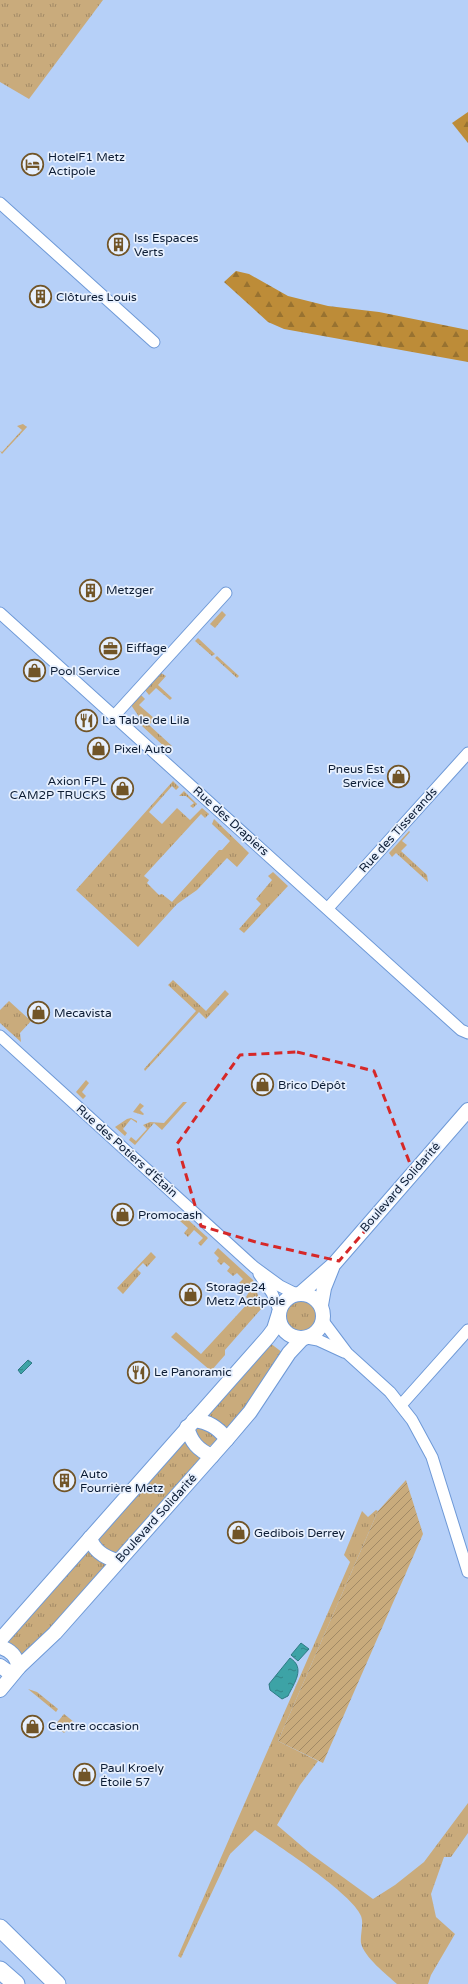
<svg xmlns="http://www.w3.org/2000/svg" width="468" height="1984" font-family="'Varela Round',sans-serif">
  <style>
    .grass { fill: url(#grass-tufts) }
    .forest { fill: url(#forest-firs) }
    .garden { fill: url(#garden-furrows) }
    .water { fill: url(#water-ripples); stroke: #2e7a84 }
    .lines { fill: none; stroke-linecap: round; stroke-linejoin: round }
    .minor-casing { stroke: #6e99d7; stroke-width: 13 }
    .major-casing { stroke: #6e99d7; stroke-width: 16 }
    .highway-casing { stroke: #6e99d7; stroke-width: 19 }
    .minor { stroke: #fff; stroke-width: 11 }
    .major { stroke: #fff; stroke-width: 14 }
    .highway { stroke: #fff; stroke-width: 17 }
    .marked { fill: none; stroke: #d62828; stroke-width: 3; stroke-dasharray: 8 5; stroke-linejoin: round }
    .labels { text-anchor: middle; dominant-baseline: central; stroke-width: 3.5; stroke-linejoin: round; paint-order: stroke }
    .poi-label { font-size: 12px; fill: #0c1c34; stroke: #e7f0fe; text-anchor: start }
    .street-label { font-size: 12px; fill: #0c1c34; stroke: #e7f0fe }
  </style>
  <defs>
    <pattern id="grass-tufts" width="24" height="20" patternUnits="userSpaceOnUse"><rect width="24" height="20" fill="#c9ab7c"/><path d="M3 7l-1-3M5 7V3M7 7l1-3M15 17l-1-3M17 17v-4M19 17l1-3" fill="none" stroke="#a28a66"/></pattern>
    <pattern id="forest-firs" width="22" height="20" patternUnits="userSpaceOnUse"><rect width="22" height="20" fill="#bd8c38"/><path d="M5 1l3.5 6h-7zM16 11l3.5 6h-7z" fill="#987230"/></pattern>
    <pattern id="garden-furrows" width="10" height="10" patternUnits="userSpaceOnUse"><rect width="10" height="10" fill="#c9ab7c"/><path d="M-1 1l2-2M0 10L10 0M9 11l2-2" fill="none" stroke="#a28a66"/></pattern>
    <pattern id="water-ripples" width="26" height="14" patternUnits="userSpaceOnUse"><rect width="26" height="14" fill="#3da3a6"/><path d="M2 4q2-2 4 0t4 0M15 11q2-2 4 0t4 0" fill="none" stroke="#328488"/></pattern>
  </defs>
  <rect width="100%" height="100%" fill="#b6d0f8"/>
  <g class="grass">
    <polygon points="0,0 103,0 29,99 0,82"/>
    <polygon points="23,424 27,427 2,454 0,451 2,452 22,430 17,426"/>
    <polygon points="222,611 226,615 215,628 210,624"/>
    <polygon points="198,638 215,654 212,656 195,641"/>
    <polygon points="217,656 239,676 237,678 215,658"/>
    <polygon points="161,673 166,676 158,685 172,698 170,700 156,688 149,695 145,690"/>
    <polygon points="141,695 145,699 139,705 155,719 149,725 172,746 168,750 142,726 144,724 131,705"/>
    <polygon points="173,781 179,787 176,790 172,786 149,812 162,824 177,808 190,820 202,808 209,814 205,818 201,814 144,876 149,880 147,883 159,895 162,894 172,902 219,850 222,850 230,841 212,824 214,819 249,853 237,867 227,858 197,890 177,904 138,947 76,890"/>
    <polygon points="184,791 197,804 193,808 190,806 194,803 186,796 179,796"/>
    <polygon points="409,831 410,832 402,841 407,845 401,851 427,875 428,882 396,853 392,857 389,853"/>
    <polygon points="273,872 288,886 244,933 239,929 261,904 256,899 272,880 268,876"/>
    <polygon points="173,980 206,1011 225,990 229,994 206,1019 199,1012 145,1071 144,1069 196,1011 168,985"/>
    <polygon points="9,1001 31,1021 20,1033 21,1042 0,1023 0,1010"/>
    <polygon points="86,1080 89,1083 82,1092 86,1096 83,1099 76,1092"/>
    <polygon points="183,1102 187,1102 162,1130 154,1123 135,1145 129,1140 131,1137 136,1141 147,1129 143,1125 150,1122 164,1123"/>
    <polygon points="140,1103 144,1106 140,1110 144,1114 143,1115 133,1112"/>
    <polygon points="131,1118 137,1121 137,1123 131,1119 123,1129 127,1133 125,1136 115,1127 127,1119"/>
    <polygon points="184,1216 208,1238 201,1246 198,1243 203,1238 194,1230 188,1237 184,1233 188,1228 180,1221"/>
    <polygon points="218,1248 253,1280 262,1308 225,1350 225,1355 211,1371 171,1337 176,1332 201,1354 250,1301 246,1297 249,1292 239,1283 243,1279 237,1273 233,1276 227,1271 230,1267 224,1262 221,1265 217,1261 219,1258 214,1253"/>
    <polygon points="151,1252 156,1257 147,1267 143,1263 137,1269 141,1273 123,1294 117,1288"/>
    <circle cx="301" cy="1316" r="17"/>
    <polygon points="270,1343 283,1353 262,1386 229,1430 204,1414"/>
    <polygon points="197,1427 210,1430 216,1436 216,1442 208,1447 195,1435"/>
    <polygon points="183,1439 187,1441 191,1451 202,1460 122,1551 109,1553 99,1540 102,1531"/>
    <path d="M376,1510L378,1511L278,1741L318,1761L300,1785L277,1825L311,1854L373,1899L395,1885L424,1862L468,1803V1833L451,1857H444L431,1894L436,1917L455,1934L431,1975L428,1984H397C387,1975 364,1957 361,1943C360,1935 364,1924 361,1916C353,1894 277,1845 255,1830L230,1854L181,1958L178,1956L350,1562L344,1555L362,1511L368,1517Z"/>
    <polygon points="86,1550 105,1560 109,1566 24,1658 18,1649 5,1641"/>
    <polygon points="28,1689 37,1692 58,1709 56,1712"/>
    <polygon points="64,1714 74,1722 64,1733 55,1725"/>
  </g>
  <g class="forest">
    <polygon points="468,112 468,143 452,123"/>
    <polygon points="236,271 249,274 288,296 328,306 379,312 468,330 468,362 284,329 268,322 224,282"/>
  </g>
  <polygon class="garden" points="406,1480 423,1534 323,1763 278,1741 378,1511"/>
  <g class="water">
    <polygon points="28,1360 32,1363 21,1374 18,1370"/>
    <polygon points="301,1643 309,1649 298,1661 291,1655"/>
    <path d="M290,1658C306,1668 294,1683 288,1696L282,1699L270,1690L269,1684Z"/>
  </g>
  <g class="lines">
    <defs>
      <g id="minor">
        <polyline points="0,203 154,342"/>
        <polyline points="0,613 461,1030 468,1033"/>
        <polyline points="115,715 226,593"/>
        <polyline points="328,908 468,753"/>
        <polyline points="0,1036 254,1267 280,1286 296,1294"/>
        <polyline points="259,1274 272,1293 279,1310"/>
        <polyline points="323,1321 347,1353 390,1392 412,1420 432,1457 468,1572"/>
        <polyline points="307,1338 318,1340 344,1352"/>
        <polyline points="401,1405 468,1330"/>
      </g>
      <g id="major">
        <polyline points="301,1293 334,1264 468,1110"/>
        <circle cx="301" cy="1316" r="22"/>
        <polyline points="321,1305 324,1288 332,1268"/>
        <path d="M194,1420C209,1422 217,1427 227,1439"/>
        <path d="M187,1427C191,1442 198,1450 212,1456"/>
        <path d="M90,1538C94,1551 106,1558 118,1561"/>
        <polyline points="0,1640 268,1337 274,1329 279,1313"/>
        <path d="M0,1647C11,1650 16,1656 19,1667"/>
        <polyline points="0,1666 7,1671 14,1672"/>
        <polyline points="0,1690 19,1667 55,1633 227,1439 250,1412 289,1353 303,1338"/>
      </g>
      <g id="highway">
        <polyline points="0,1928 57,1984"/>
        <polyline points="0,1970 16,1984"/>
      </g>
    </defs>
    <use href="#minor" class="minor-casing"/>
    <use href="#major" class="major-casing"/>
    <use href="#highway" class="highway-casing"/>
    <use href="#minor" class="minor"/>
    <use href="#major" class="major"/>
    <use href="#highway" class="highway"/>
  </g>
  <path class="marked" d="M297,1052L374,1071L414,1174L339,1261L259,1243L201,1226L177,1144L240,1055Z"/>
  <defs>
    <symbol id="hotel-ring" viewBox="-11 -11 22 22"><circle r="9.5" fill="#e7f0fe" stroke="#715528" stroke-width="1.5"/><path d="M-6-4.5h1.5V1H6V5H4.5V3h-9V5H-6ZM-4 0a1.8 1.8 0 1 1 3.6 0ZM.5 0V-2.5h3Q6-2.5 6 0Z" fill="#715528"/></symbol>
    <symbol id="building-ring" viewBox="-11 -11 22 22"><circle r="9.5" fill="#e7f0fe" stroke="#715528" stroke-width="1.5"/><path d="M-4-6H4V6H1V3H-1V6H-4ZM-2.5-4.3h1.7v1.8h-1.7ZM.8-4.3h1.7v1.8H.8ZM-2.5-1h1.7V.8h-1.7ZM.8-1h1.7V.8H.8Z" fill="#715528"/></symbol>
    <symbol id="office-ring" viewBox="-11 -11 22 22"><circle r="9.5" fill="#e7f0fe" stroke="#715528" stroke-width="1.5"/><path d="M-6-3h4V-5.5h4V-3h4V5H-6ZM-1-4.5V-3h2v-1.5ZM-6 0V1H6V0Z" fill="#715528"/></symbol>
    <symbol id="shop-ring" viewBox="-11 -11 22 22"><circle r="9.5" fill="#e7f0fe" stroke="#715528" stroke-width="1.5"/><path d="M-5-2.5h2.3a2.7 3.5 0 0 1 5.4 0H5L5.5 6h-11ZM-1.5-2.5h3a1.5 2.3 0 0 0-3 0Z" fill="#715528"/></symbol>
    <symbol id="restaurant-ring" viewBox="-11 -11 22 22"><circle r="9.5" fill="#e7f0fe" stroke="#715528" stroke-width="1.5"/><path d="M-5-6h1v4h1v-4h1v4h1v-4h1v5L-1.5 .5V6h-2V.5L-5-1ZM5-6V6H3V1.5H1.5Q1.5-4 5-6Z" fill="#715528"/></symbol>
  </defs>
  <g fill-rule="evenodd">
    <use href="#hotel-ring" x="20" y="152" width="25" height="25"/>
    <use href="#building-ring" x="106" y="232" width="25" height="25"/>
    <use href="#building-ring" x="28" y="284" width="25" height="25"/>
    <use href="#building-ring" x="78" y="578" width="25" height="25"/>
    <use href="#office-ring" x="98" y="636" width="25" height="25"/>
    <use href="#shop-ring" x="22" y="658" width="25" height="25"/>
    <use href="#restaurant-ring" x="74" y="708" width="25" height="25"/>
    <use href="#shop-ring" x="86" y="736" width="25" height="25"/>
    <use href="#shop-ring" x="386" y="764" width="25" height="25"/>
    <use href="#shop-ring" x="110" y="776" width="25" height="25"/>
    <use href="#shop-ring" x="26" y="1000" width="25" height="25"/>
    <use href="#shop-ring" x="250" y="1072" width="25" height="25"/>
    <use href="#shop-ring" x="110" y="1202" width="25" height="25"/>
    <use href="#shop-ring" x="178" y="1282" width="25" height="25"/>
    <use href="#restaurant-ring" x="126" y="1360" width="25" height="25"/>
    <use href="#building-ring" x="52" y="1468" width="25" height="25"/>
    <use href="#shop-ring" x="226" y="1520" width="25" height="25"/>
    <use href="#shop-ring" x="20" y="1714" width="25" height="25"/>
    <use href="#shop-ring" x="72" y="1762" width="25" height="25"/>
  </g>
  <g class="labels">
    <g class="poi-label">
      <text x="48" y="157">HotelF1 Metz<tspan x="48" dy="14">Actipole</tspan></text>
      <text x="134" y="238">Iss Espaces<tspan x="134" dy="14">Verts</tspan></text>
      <text x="56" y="297">Clôtures Louis</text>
      <text x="106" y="590">Metzger</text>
      <text x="126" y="648">Eiffage</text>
      <text x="50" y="671">Pool Service</text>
      <text x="102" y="720">La Table de Lila</text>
      <text x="114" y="749">Pixel Auto</text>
      <text x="384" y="769" text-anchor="end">Pneus Est<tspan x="384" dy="14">Service</tspan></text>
      <text x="106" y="781" text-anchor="end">Axion FPL<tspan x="106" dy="14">CAM2P TRUCKS</tspan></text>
      <text x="54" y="1013">Mecavista</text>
      <text x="278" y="1085">Brico Dépôt</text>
      <text x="138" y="1215">Promocash</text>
      <text x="206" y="1287">Storage24<tspan x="206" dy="14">Metz Actipôle</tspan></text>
      <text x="154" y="1372">Le Panoramic</text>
      <text x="80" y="1474">Auto<tspan x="80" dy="14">Fourrière Metz</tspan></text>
      <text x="254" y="1533">Gedibois Derrey</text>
      <text x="48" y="1726">Centre occasion</text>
      <text x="100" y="1768">Paul Kroely<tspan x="100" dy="14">Étoile 57</tspan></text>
    </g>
    <g class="street-label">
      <text transform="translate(231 821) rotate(42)">Rue des Drapiers</text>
      <text transform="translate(398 830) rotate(-48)">Rue des Tisserands</text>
      <text transform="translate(127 1151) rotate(42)">Rue des Potiers d'Étain</text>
      <text transform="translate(400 1187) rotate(-49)">Boulevard Solidarité</text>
      <text transform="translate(156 1518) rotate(-48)">Boulevard Solidarité</text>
    </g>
  </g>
</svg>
